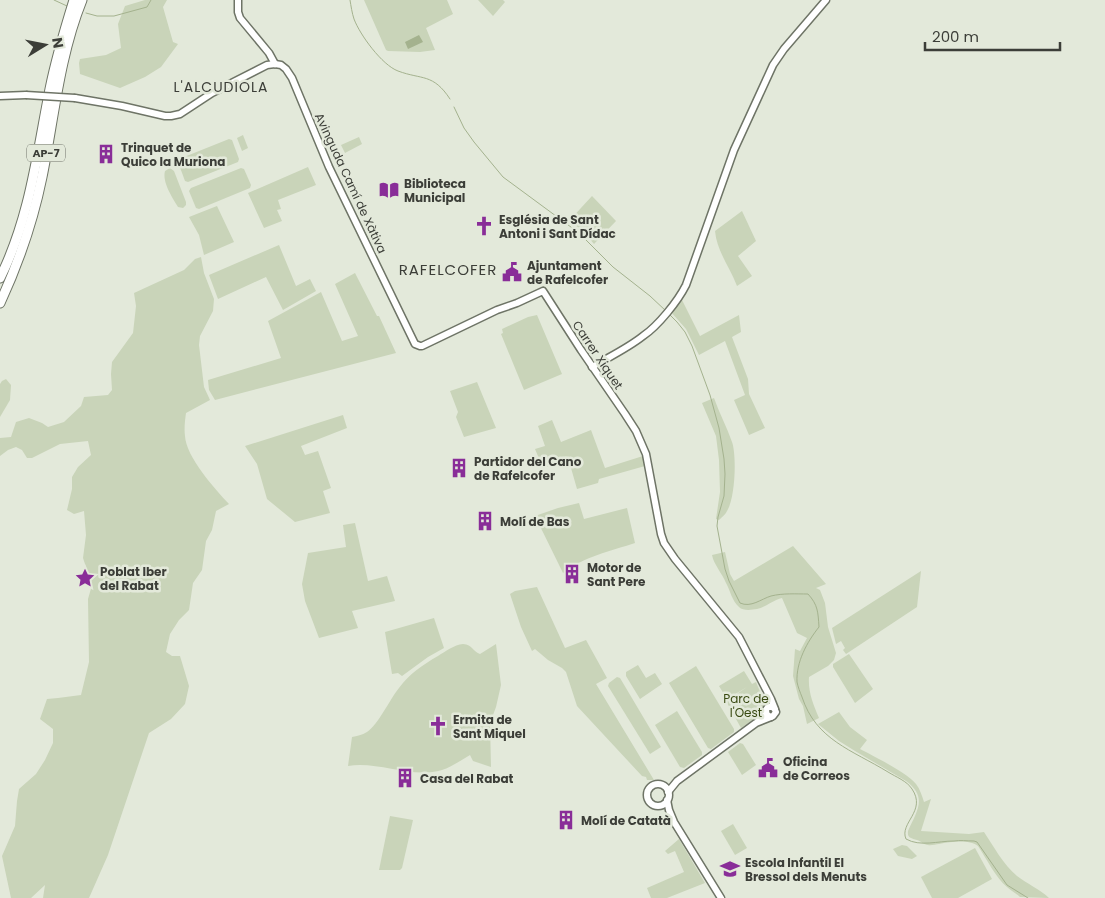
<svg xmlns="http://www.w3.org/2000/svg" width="1105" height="898" font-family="Poppins,sans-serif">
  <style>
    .green { fill: #c9d4b9 }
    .water { fill: #a4b28e }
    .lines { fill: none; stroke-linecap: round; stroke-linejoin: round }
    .stream { stroke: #a4b28e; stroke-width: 1 }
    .minor-casing { stroke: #6e7466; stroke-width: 9 }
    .highway-casing { stroke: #6e7466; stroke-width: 11 }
    .minor { stroke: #fff; stroke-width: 6 }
    .highway { stroke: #fff; stroke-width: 9 }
    .minor-bridge-casing { stroke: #6e7466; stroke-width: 9; stroke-linecap: butt }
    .minor-bridge { stroke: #fff; stroke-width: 6 }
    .labels { text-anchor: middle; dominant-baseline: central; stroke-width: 5; stroke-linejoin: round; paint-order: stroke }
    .shield { fill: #e3e9da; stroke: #6e7169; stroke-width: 1 }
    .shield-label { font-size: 11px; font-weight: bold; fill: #3c3e38 }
    .poi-label { font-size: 12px; font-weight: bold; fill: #3c3e38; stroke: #e3e9da; text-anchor: start }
    .street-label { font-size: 12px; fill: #3c3e38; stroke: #e3e9da }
    .park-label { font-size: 12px; fill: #394a12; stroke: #e3e9da }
    .neighbourhood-label { font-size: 14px; letter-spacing: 1px; fill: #3c3e38; stroke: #e3e9da }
    .quarter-label { font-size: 15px; letter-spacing: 1px; fill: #3c3e38; stroke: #e3e9da }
  </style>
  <rect width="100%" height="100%" fill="#e3e9da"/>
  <g class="green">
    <polygon points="145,0 167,0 163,7 173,42 178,44 161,67 145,77 120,88 80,74 79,63 80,59 106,55 121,48 118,24 125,6"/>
    <polygon points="364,0 447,0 453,14 426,28 435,50 420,52 388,51 386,50"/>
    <polygon points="478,0 503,0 505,2 493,16"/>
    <polygon points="243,135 248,148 242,151 237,138"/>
    <polygon points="359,137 362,144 345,153 341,145"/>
    <polygon points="229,139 232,140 239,159 238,162 188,182 185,181 178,162 179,159"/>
    <polygon points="308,167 316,185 278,200 281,209 277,210 282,221 264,228 248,193"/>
    <path d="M170,168L174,171L186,202V205L183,208L178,207C172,197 162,182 165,171Z"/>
    <polygon points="241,168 244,169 251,185 250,188 199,209 196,208 189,191 191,188"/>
    <polygon points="592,196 616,221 594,244 582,230 569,221"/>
    <polygon points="217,206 234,242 204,255 199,235 189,217"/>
    <path d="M742,211L756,241L738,256L752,276L737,286C730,267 717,252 715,231Z"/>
    <polygon points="279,245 296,286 310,279 316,291 283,310 266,277 218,299 209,275"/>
    <path d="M201,257L204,273L214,299L213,311L200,336L199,345L204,387L210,400L186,413C185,420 184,429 185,436C186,457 215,489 229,504L216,511L212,530L206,541L202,570L193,583L189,610L179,620L170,634L166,652L172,656H180L189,686L185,704L171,719L149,733L108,855L89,898H43L45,885L31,898H11L2,856L15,826L17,801L19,789L36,774L45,760L53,743V729L40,719L47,699L58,698L81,695L89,662L88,599L92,585L83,558L86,535L84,511L74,514L67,510L72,489V477L78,467L91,455L88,441L60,444L32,458H27L22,450L16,447L8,450L0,456V438L11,437L16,422L29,418L42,423L48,427L64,422L81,406L84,397L108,395L112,390L111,374L112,362L133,333L136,306L134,293L184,270L195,259Z"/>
    <polygon points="355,273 377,316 379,316 396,353 215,400 209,390 208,380 281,358 268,321 321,292 342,341 358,336 335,284"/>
    <polygon points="681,298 700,336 739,315 741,332 732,337 748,379 749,394 765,428 749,435 734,400 745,395 725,341 699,355 686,329 671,312"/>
    <polygon points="537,315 562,374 524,390 501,334 503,333 502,329 528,317"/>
    <polygon points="6,379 11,385 10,400 0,417 0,384 2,381"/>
    <polygon points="477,382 496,428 464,437 456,417 458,412 450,391"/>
    <path d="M714,398C719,413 727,427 732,442C737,456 735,499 727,511C726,514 722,517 719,520L716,519L720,492L719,460L716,436L702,403Z"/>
    <polygon points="343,415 347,428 301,446 305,455 318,451 331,488 323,491 330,513 295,522 267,499 257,464 245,446"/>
    <polygon points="552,420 561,442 591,430 605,468 643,456 645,466 599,479 598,483 577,489 569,461 543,468 535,449 545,446 538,426"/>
    <path d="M579,503L584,519L627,508L635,543C611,551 583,557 563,573L535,516L558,508Z"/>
    <polygon points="355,523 368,581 387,576 395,601 352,611 358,628 319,638 305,601 302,584 308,553 346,547 343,525"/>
    <path d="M793,546L826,584L816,588L820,590L825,603L828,627L836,653L834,660L828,666L809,677C808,692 813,704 819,718L807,724L803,706L799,699L793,676L795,649L800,651L807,638L797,633L782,598C773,600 766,607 757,609C751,610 743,611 739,607C732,601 730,590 726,583C722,573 714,565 712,555L725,552L730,574L734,581Z"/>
    <polygon points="921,571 917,607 846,654 843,650 845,648 841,641 836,644 832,628"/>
    <polygon points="537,587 565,648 586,640 607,678 596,684 654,780 647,780 646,777 642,776 577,706 566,672 562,668 548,660 535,649 532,651 521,627 510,594 515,591"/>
    <polygon points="434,618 444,648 428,657 402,676 398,673 392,674 385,632"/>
    <path d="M463,644C473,645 472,651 480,654L496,644L501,685L496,707L490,723L491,767L473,761L470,755C461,760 452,767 442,770C411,779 379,761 348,766L352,737C357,736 362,735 367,732C378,725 390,699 399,688C409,674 424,664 438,656C446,651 454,645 463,644Z"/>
    <polygon points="849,654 873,689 855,703 833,667 833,664"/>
    <polygon points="638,665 646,678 655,673 662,684 640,699 626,676 626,672"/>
    <polygon points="696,666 734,729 734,732 711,749 708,748 669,683"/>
    <path d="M744,671L752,684L756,682C758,688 762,694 764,701C766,713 749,722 741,728L726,701L747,687L727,699L719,686Z"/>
    <polygon points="617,677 620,678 661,747 650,754 608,686 609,683"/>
    <polygon points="677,711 702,752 702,755 684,768 680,767 655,725"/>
    <path d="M839,712L850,727L867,740L860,749C875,757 906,772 916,784C920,789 922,796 924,802L931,799L921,831L969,834L984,832C994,847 1003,864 1017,876C1027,884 1040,889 1049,898L1020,897C1016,893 1011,891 1007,887C996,878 986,858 978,846C968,839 951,842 939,844C936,844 931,846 928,845C924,845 921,841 917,840C911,838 907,838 908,831C917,811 928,797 906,781L855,751L839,741L818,724Z"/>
    <polygon points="740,743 743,744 756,765 742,775 728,752"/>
    <polygon points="390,816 413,820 402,868 400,870 379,870"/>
    <polygon points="733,824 747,848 735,855 721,831"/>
    <polygon points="679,839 705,883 667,898 651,898 647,888 684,872 675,851 668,854 665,851"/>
    <polygon points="902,845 907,846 917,856 912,859 898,856 893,849"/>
    <polygon points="975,848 992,879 958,898 932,898 921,877"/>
  </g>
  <polygon class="water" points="419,35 423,42 408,49 405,42"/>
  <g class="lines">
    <g class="stream">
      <polyline points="54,0 67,6"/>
      <path d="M350,0C351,6 352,13 354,19C360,35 382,65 398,71C422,80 433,73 450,99"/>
      <polyline points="86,13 97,16 114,16 147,7 151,0"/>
      <polyline points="454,107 464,128 474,142 503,177 579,233 613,267 650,296 666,311"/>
      <path d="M669,314L677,322L685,332L692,346L710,395L719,428L724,459L725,474L724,496L718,517L717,526L725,569L729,581L740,603C751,608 761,599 771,596C783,593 796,594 808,594C818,605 818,612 819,627C807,642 796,662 797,682C798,687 800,692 802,697C816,740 852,750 888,772C896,777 907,781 912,789C927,811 899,823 906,839C920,847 938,841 954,841C960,840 967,841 974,841L977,842L1007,885L1028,898"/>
    </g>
    <defs>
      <g id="minor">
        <polyline points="238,0 238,12 240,18 269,53 275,64"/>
        <polyline points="0,96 26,95"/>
        <polyline points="75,98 122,106 165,116 171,116 180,114 212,93 267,65 275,64 281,65 286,69 292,78 329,167 415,344 420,346 422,346 497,310 517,303 543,291 581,350 625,414 636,431 646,454 661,534 664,543 675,559 739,637 771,699 775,709"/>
        <path d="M592,367C609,357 628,348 643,336C658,326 678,301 686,285L734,150L773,65L784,49L826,0"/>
        <polyline points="758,721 768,707 771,707 774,708 776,712 773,716 771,717 767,715 766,711"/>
        <circle cx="658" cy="795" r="11"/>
        <polyline points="668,792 677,781 756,723 771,717"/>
        <polyline points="667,800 669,810 674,822 721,898"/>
      </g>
      <g id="highway">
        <path d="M0,278C30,218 37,154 50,89C56,59 65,29 74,0"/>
        <path d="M0,303C19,262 33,221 42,177C54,118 59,57 82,0"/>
      </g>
    </defs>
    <use href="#minor" class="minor-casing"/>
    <use href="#highway" class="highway-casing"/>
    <use href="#minor" class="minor"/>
    <use href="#highway" class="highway"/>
    <defs>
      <polyline id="minor-bridge" points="26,95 75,98"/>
    </defs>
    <use href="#minor-bridge" class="minor-bridge-casing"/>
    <use href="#minor-bridge" class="minor-bridge"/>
  </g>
  <defs>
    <symbol id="building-bare" viewBox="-9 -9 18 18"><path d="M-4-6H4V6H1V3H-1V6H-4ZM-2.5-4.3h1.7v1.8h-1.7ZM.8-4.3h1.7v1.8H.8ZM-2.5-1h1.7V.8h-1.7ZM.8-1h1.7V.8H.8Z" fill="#892d98" stroke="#e3e9da" stroke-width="2.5" paint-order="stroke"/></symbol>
    <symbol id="library-bare" viewBox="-9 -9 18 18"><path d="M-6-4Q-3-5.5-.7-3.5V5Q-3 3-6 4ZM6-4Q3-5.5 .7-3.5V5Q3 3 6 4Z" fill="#892d98" stroke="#e3e9da" stroke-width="2.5" paint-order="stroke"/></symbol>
    <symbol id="church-bare" viewBox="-9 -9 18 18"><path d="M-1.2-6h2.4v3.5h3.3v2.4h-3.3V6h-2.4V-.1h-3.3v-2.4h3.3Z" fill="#892d98" stroke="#e3e9da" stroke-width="2.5" paint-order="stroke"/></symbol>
    <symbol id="civic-bare" viewBox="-9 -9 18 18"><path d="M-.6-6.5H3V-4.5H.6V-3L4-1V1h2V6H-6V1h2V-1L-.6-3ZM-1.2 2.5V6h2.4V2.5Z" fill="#892d98" stroke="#e3e9da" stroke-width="2.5" paint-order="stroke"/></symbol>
    <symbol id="sight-bare" viewBox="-9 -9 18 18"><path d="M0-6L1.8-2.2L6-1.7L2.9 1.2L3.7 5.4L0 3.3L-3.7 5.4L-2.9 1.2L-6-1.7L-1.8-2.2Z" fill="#892d98" stroke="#e3e9da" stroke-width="2.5" paint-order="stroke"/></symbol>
    <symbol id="school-bare" viewBox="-9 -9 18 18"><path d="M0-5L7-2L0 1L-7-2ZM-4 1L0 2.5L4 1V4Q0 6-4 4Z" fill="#892d98" stroke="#e3e9da" stroke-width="2.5" paint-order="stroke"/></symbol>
  </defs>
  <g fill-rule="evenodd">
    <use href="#building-bare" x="92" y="140" width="28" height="28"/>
    <use href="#library-bare" x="375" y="176" width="28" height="28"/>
    <use href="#church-bare" x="470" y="212" width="28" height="28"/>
    <use href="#civic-bare" x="498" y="258" width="28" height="28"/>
    <use href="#building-bare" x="445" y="454" width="28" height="28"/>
    <use href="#building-bare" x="471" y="507" width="28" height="28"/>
    <use href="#building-bare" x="558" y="560" width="28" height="28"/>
    <use href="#sight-bare" x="71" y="564" width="28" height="28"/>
    <use href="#church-bare" x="424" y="712" width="28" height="28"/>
    <use href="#civic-bare" x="754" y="754" width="28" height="28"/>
    <use href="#building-bare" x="391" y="764" width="28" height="28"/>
    <use href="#building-bare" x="552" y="806" width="28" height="28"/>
    <use href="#school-bare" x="716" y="855" width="28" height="28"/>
  </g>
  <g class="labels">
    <rect class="shield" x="27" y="144.5" width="38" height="17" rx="4"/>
    <g class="shield-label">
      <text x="46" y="153">AP-7</text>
    </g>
    <g class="poi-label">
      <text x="121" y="147">Trinquet de<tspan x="121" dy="14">Quico la Muriona</tspan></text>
      <text x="404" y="183">Biblioteca<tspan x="404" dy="14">Municipal</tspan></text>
      <text x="499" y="219">Església de Sant<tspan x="499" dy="14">Antoni i Sant Dídac</tspan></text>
      <text x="527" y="265">Ajuntament<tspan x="527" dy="14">de Rafelcofer</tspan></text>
      <text x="474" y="461">Partidor del Cano<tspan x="474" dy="14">de Rafelcofer</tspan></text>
      <text x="500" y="521">Molí de Bas</text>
      <text x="587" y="567">Motor de<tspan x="587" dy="14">Sant Pere</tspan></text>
      <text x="100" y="571">Poblat Iber<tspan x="100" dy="14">del Rabat</tspan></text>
      <text x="453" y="719">Ermita de<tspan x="453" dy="14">Sant Miquel</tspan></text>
      <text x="783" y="761">Oficina<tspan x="783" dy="14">de Correos</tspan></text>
      <text x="420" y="778">Casa del Rabat</text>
      <text x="581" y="820">Molí de Catatà</text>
      <text x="745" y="862">Escola Infantil El<tspan x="745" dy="14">Bressol dels Menuts</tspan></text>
    </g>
    <g class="street-label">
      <text transform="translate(351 183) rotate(65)">Avinguda Camí de Xàtiva</text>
      <text transform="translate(598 355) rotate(56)">Carrer Xiquet</text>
    </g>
    <g class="park-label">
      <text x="746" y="698">Parc de<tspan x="746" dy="14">l'Oest</tspan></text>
    </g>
    <g class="neighbourhood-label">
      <text x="221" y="87">L'ALCUDIOLA</text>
    </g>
    <g class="quarter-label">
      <text x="448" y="269">RAFELCOFER</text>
    </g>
  </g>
  <g transform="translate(45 45) rotate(80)" stroke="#e3e9da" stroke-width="4" paint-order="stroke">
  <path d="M0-4L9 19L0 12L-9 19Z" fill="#3c3e38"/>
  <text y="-8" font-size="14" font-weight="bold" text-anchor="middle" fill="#3c3e38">N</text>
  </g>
  <path d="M925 42v8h135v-8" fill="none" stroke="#3c3e38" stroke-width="2.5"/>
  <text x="932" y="42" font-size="15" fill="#3c3e38" stroke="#e3e9da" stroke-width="4" paint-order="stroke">200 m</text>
</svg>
